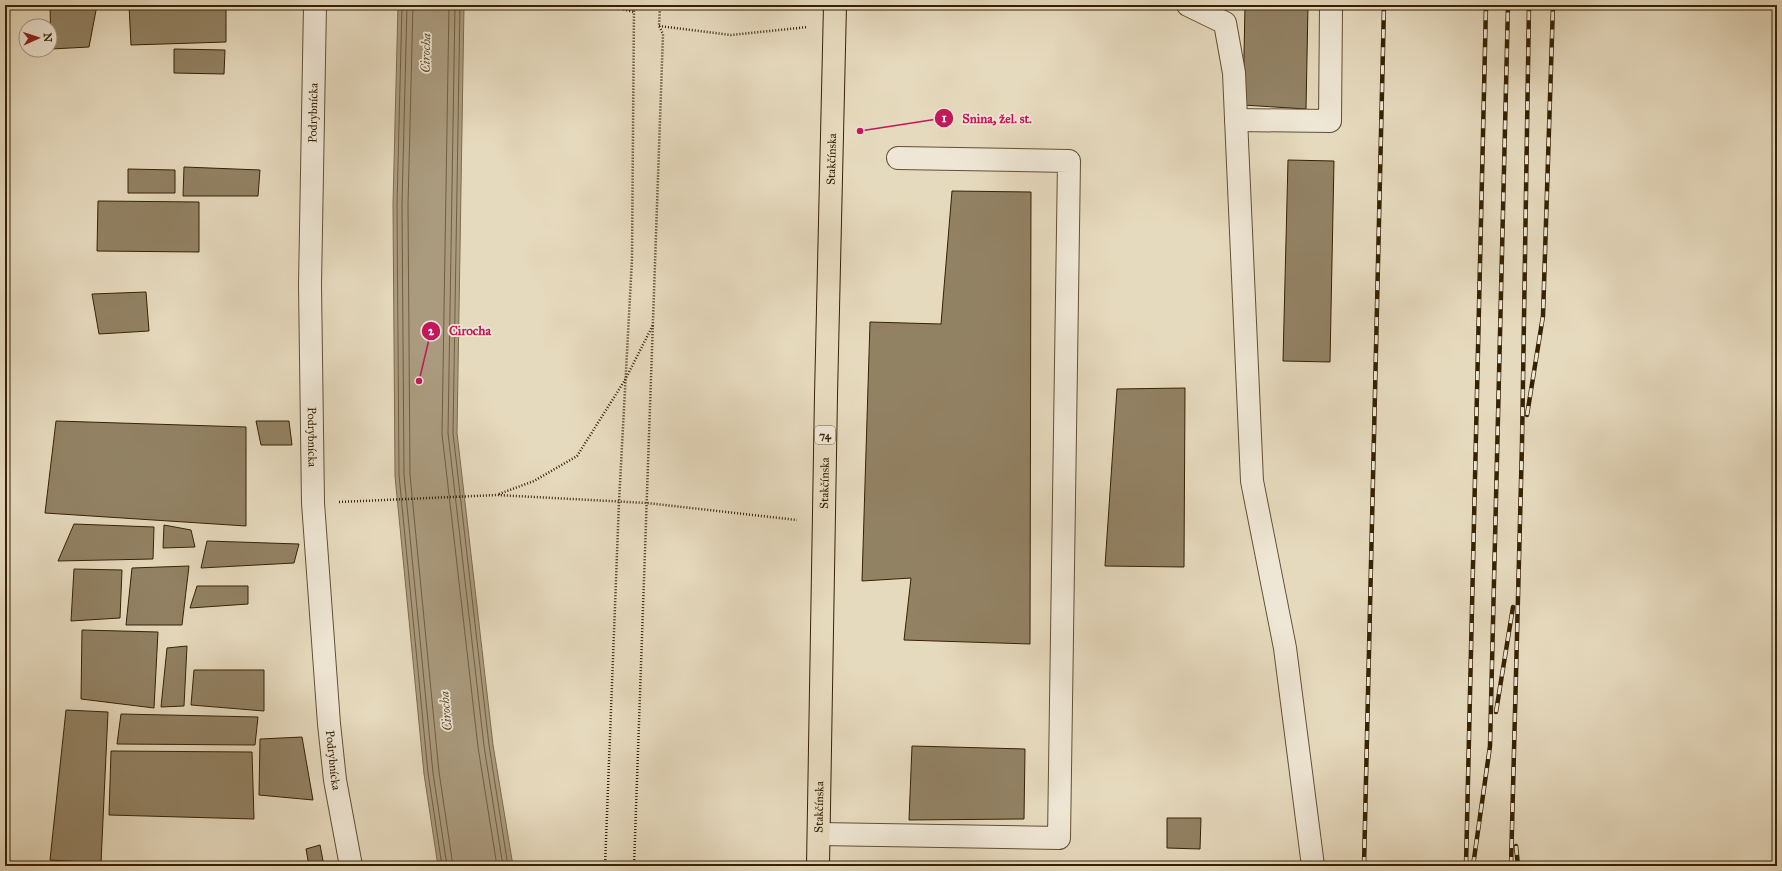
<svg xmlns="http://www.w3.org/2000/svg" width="1782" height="871" font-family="'IM FELL Great Primer',serif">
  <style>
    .water { fill: #aa9b7e; stroke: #7c6b4d }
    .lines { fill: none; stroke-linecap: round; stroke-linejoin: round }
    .shore { stroke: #705e40; stroke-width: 1 }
    .building { fill: #928264; stroke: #362203 }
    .minor-casing { stroke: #625032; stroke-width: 24 }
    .major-casing { stroke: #362203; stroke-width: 24 }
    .path { stroke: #362203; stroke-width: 2.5; stroke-dasharray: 1 2; stroke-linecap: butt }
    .minor { stroke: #efe7d5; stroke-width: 22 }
    .major { stroke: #e6dabe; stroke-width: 22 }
    .rail-casing { stroke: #362203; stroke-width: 4.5 }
    .rail { stroke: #efe7d5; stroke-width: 3; stroke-dasharray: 9; stroke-linecap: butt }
    .labels { text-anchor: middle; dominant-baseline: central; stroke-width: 3.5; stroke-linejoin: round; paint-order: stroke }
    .shield { fill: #efe7d5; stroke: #6e5d42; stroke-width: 1 }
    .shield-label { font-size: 11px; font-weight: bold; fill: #362203 }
    .street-label { font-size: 12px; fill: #362203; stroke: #efe7d5 }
    .water-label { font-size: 13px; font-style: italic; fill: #5f4c2e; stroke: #efe7d5 }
    .leader { fill: none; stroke: #c2185b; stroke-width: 1.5 }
    .callout-dot { fill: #c2185b; stroke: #efe7d5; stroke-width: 1.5 }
    .mark-label { font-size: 12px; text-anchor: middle; font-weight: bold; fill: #fff }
    .callout-label { font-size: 13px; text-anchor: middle; font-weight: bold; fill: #c2185b; stroke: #efe7d5; stroke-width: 3.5; stroke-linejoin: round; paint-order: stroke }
  </style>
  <rect width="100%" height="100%" fill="#e6dabe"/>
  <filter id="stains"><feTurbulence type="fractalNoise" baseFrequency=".005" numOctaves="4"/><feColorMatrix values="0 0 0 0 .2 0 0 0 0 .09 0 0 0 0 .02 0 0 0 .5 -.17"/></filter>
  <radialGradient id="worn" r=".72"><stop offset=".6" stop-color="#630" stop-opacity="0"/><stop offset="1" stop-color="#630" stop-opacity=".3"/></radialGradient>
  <polygon class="water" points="398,5 464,5 457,433 493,745 513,866 438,866 424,774 395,476 393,204"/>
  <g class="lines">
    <g class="shore">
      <polyline points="402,5 397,205 399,475 428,773 442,866"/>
      <polyline points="407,5 402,205 404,475 433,773 447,866"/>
      <polyline points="413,5 408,205 410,475 439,772 453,866"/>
      <polyline points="449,5 442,434 478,747 497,866"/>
      <polyline points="455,5 448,433 484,746 503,866"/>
      <polyline points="460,5 453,433 489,745 508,866"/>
    </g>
  </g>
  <g class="building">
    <polygon points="50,5 97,5 89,47 51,49"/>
    <polygon points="129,5 226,5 226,42 131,45"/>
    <polygon points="1245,5 1308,5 1306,109 1243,105"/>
    <polygon points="174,49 225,50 224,74 174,73"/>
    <polygon points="1288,160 1334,161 1330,362 1283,361"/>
    <polygon points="184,167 260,170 258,196 183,196"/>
    <polygon points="128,169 175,170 175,193 128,193"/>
    <polygon points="952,191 1031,192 1030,644 904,640 911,578 862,581 870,322 941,324"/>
    <polygon points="98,201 199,202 199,252 97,251"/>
    <polygon points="146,292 149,331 99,334 92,294"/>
    <polygon points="1185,388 1184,567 1105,566 1117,389"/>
    <polygon points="56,421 246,427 246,526 45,513"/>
    <polygon points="256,421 289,421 292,445 261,445"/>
    <polygon points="74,524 154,527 153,559 58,561"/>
    <polygon points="164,525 191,530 195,547 163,548"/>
    <polygon points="207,541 299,544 294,563 201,568"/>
    <polygon points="189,566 182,625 126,625 132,568"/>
    <polygon points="74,569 122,570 120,618 71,621"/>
    <polygon points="197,586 248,586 248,604 190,608"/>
    <polygon points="82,630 158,632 154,708 81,699"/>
    <polygon points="187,646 184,706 161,707 167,648"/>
    <polygon points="194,670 264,670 264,711 191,705"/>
    <polygon points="66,710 108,712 101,863 50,860"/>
    <polygon points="121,714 258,717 255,745 117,744"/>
    <polygon points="302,737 313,800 259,795 260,739"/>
    <polygon points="912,746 1025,749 1024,819 909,820"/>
    <polygon points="111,751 252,752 254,819 109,815"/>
    <polygon points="1167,818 1201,818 1200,849 1167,848"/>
    <polygon points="320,845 324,866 309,866 306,849"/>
    <polygon points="933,865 1010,865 1010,866"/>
    <polygon points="1190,865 1250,866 1190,866"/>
  </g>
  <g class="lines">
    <defs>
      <g id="minor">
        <path id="s1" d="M315,5L310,285L313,503L329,724L335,780L351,866"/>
        <polyline points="1188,5 1225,23 1234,73 1252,481 1285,648 1313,866"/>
        <polyline points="1236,120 1330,121 1331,6"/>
        <polyline points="819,834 1059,838 1069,161 898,158"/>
      </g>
      <g id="major">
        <path id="s2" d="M818,866L826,395L835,5"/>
      </g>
    </defs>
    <use href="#minor" class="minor-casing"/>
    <use href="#major" class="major-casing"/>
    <g class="path">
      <polyline points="606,5 634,12"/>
      <polyline points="1359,7 1370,7"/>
      <polyline points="659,26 731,35 808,27"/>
      <polyline points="499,494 534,481 577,456 625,380 653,325"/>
      <polyline points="339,502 497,495 647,503 797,520"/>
      <polyline points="605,866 619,502 632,259 634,5"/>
      <polyline points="634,866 663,34 659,26 660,5"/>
    </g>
    <use href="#minor" class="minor"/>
    <use href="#major" class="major"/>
    <defs>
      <g id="rail">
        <polyline points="1527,415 1543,316 1553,5"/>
        <polyline points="1496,712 1513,607"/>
        <polyline points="1516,846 1518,866"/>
        <polyline points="1364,866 1384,5"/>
        <polyline points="1466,866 1486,5"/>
        <polyline points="1473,866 1490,746 1508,5"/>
        <polyline points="1511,866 1522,444 1529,5"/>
      </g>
    </defs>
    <use href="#rail" class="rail-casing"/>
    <use href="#rail" class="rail"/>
  </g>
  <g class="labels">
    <rect class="shield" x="815" y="426" width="20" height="18" rx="3"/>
    <g class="shield-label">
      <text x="825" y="435">74</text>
    </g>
    <g class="street-label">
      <text transform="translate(313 113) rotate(-89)">Podrybnícka</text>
      <text stroke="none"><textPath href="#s2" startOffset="707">Stakčínska</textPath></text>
      <text stroke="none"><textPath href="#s1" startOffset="432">Podrybnícka</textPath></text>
      <text stroke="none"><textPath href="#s2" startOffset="383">Stakčínska</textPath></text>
      <text stroke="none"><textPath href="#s1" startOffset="756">Podrybnícka</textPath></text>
      <text stroke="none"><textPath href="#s2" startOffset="59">Stakčínska</textPath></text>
    </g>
    <g class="water-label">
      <text transform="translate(426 53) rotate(-89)">Cirocha</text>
      <text transform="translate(446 711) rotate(-95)">Cirocha</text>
    </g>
  </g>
  <path class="leader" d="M860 131L944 118M419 381L431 331"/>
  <g class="callout-dot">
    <circle cx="860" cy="131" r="4"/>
    <circle cx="419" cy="381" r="4"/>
    <circle cx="944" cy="118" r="10"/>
    <circle cx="431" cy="331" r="10"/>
  </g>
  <g class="mark-label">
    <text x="944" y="122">1</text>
    <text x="431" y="335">2</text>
  </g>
  <g class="callout-label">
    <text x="997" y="123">Snina, žel. st.</text>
    <text x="470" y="335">Cirocha</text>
  </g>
  <rect width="1782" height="871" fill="none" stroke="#e6dabe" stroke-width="20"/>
  <rect x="6" y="6" width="1770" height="859" fill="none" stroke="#362203" stroke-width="2"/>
  <rect x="10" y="10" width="1762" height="851" fill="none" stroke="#362203"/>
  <g transform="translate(38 38) rotate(87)"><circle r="19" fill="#efe7d5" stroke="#a59881"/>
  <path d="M0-3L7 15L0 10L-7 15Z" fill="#8f2418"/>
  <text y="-6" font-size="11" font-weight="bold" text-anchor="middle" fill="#362203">N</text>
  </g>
  <rect width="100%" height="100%" filter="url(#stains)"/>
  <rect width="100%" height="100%" fill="url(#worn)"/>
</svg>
